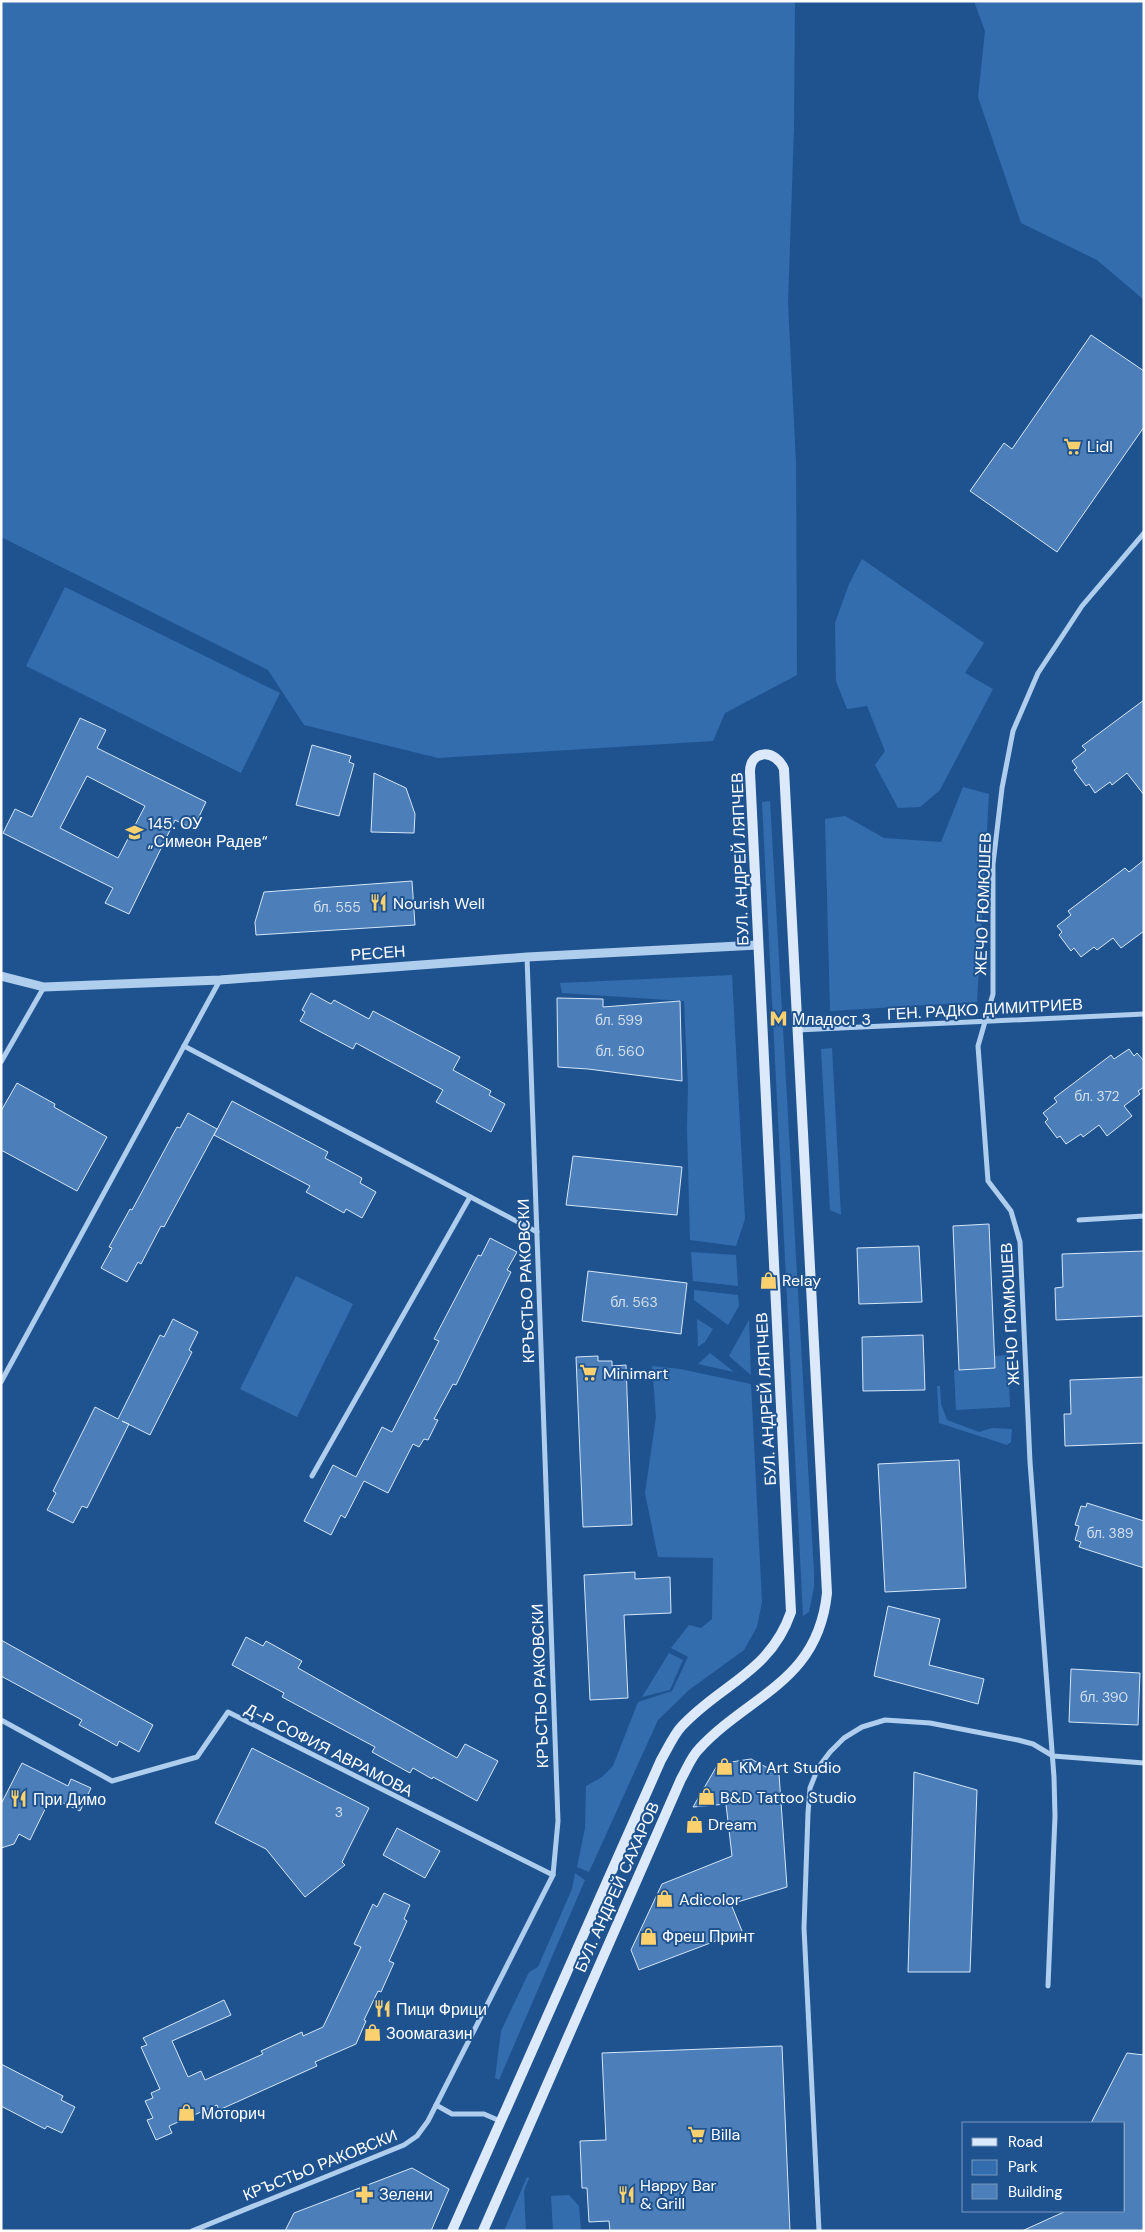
<svg xmlns="http://www.w3.org/2000/svg" width="1145" height="2232" font-family="'DM Sans',sans-serif">
  <style>
    .green { fill: #336dae }
    .building { fill: #4c7fb9; stroke: #d5e6f9; fill-rule: evenodd }
    .lines { fill: none; stroke-linecap: round; stroke-linejoin: round }
    .minor { stroke: #afcded; stroke-width: 5 }
    .tertiary { stroke: #afcded; stroke-width: 9 }
    .secondary { stroke: #dce9fa; stroke-width: 10 }
    .labels { text-anchor: middle; dominant-baseline: central; stroke-width: 4; stroke-linejoin: round; paint-order: stroke }
    .number-label { font-size: 14px; fill: #d2dfee }
    .poi-label { font-size: 16px; fill: #fff; stroke: #1f5390; text-anchor: start }
    .street-label { font-size: 16px; fill: #fff; stroke: #1f5390 }
  </style>
  <rect width="100%" height="100%" fill="#1f5390"/>
  <g class="green">
    <polygon points="1,1 795,1 794,128 788,303 796,463 797,675 725,713 713,741 438,758 304,725 268,670 1,537"/>
    <polygon points="974,1 1144,1 1144,300 1097,260 1021,223 978,97 985,31"/>
    <polygon points="862,559 984,643 965,673 993,689 940,790 920,807 898,808 875,765 885,751 867,706 847,709 836,681 835,623 849,584"/>
    <polygon points="65,587 280,693 241,773 26,666"/>
    <polygon points="963,787 989,794 977,1002 830,1011 825,819 845,816 884,838 941,842"/>
    <polygon points="770,801 814,1572 814,1587 809,1612 803,1616 762,802"/>
    <polygon points="732,975 745,1219 736,1246 690,1240 687,1128 688,1086 684,1001 562,993 560,983"/>
    <polygon points="832,1048 841,1215 830,1210 821,1049"/>
    <polygon points="691,1252 736,1255 738,1286 693,1281"/>
    <polygon points="296,1276 353,1304 297,1417 240,1389"/>
    <polygon points="694,1290 738,1295 739,1306 728,1325 694,1300"/>
    <polygon points="697,1319 713,1329 705,1342 698,1347"/>
    <polygon points="749,1320 751,1375 729,1356"/>
    <polygon points="710,1353 734,1372 698,1364"/>
    <polygon points="1008,1355 1010,1407 956,1410 954,1370 995,1368 995,1356"/>
    <polygon points="652,1366 680,1369 751,1384 762,1602 757,1627 744,1650 689,1690 658,1720 589,1872 577,1867 585,1828 586,1786 602,1777 613,1766 638,1702 672,1691 688,1657 671,1648 689,1625 701,1628 712,1619 713,1558 658,1557 645,1493 656,1417"/>
    <polygon points="937,1386 940,1386 941,1404 947,1420 979,1432 992,1428 1012,1429 1011,1442 1007,1445 939,1423"/>
    <polygon points="669,1653 683,1660 670,1690 642,1697"/>
    <polygon points="575,1873 585,1880 499,2080 495,2078 501,2031 529,1972 538,1967 572,1889"/>
    <polygon points="527,2177 529,2178 524,2191 526,2231 504,2231"/>
    <polygon points="569,2195 579,2206 581,2231 553,2231 551,2196"/>
  </g>
  <g class="building">
    <polygon points="1091,335 1144,371 1144,427 1057,552 970,491 1004,443 1012,449"/>
    <polygon points="1144,700 1144,795 1127,773 1112,785 1110,782 1095,793 1089,784 1086,786 1074,770 1077,768 1072,761 1086,750 1082,746"/>
    <path d="M80,718L106,730L97,748L206,802L193,829L175,820L129,914L105,903L113,888L3,833L15,809L32,817ZM87,776L145,806L118,858L60,828Z"/>
    <polygon points="312,745 351,756 349,762 354,764 339,816 296,805"/>
    <polygon points="374,773 406,788 415,814 414,833 371,832"/>
    <polygon points="1144,860 1144,931 1121,948 1113,938 1097,950 1094,947 1081,957 1074,948 1071,951 1059,935 1062,932 1057,926 1071,915 1068,911 1125,868 1129,872"/>
    <polygon points="412,881 415,925 256,935 255,922 264,892"/>
    <polygon points="311,993 331,1004 334,1000 369,1019 373,1011 460,1057 453,1070 491,1091 489,1095 505,1104 491,1132 436,1102 443,1090 356,1043 353,1049 300,1021 305,1012 302,1010"/>
    <polygon points="557,998 603,999 603,1007 680,1001 682,1081 588,1069 558,1067"/>
    <polygon points="1129,1049 1134,1056 1137,1053 1144,1061 1144,1087 1138,1091 1140,1094 1124,1106 1132,1116 1107,1136 1099,1125 1083,1137 1081,1134 1066,1144 1060,1136 1057,1138 1045,1122 1048,1119 1043,1113 1057,1102 1054,1098 1111,1055 1114,1059"/>
    <polygon points="17,1083 55,1104 54,1107 107,1137 77,1191 1,1150 1,1111"/>
    <polygon points="232,1101 328,1152 325,1158 362,1178 360,1183 376,1192 362,1218 346,1209 344,1213 306,1192 310,1186 214,1135"/>
    <polygon points="188,1113 217,1129 164,1227 161,1226 141,1264 138,1262 127,1282 101,1268 112,1248 109,1247 130,1209 132,1210 177,1127 180,1128"/>
    <polygon points="573,1156 682,1167 677,1215 566,1205"/>
    <polygon points="989,1224 995,1368 959,1370 953,1226"/>
    <polygon points="490,1238 517,1252 507,1270 511,1272 456,1385 453,1384 434,1419 438,1420 428,1440 424,1439 419,1447 413,1444 388,1493 364,1481 345,1518 341,1515 331,1535 304,1521 333,1465 356,1477 382,1427 392,1432 439,1341 434,1339 478,1255 481,1256"/>
    <polygon points="919,1246 922,1302 859,1304 857,1248"/>
    <polygon points="1144,1251 1144,1316 1056,1320 1055,1288 1063,1287 1062,1254"/>
    <polygon points="588,1271 687,1283 681,1334 582,1321"/>
    <polygon points="173,1319 198,1332 189,1350 192,1352 150,1435 122,1421 129,1424 87,1508 82,1506 73,1523 47,1510 56,1493 53,1491 95,1407 118,1419 160,1335 164,1337"/>
    <polygon points="923,1335 925,1390 863,1391 862,1337"/>
    <polygon points="598,1356 598,1361 612,1361 612,1366 626,1365 632,1525 583,1527 576,1357"/>
    <polygon points="1144,1377 1144,1443 1065,1446 1064,1414 1071,1414 1070,1380"/>
    <polygon points="959,1460 966,1588 885,1592 878,1464"/>
    <polygon points="1087,1503 1144,1521 1144,1568 1079,1547 1081,1542 1075,1540 1079,1526 1075,1525 1081,1506 1086,1507"/>
    <polygon points="635,1572 635,1579 670,1577 671,1613 624,1615 628,1698 590,1700 584,1575"/>
    <polygon points="888,1606 940,1619 929,1665 984,1679 978,1704 874,1676"/>
    <polygon points="246,1637 263,1646 266,1641 302,1661 298,1668 457,1758 465,1744 498,1761 477,1801 433,1777 432,1779 413,1768 410,1773 372,1752 375,1747 282,1697 284,1693 232,1665"/>
    <polygon points="1,1640 153,1725 139,1752 119,1741 117,1746 101,1737 79,1725 82,1720 1,1676"/>
    <polygon points="1071,1669 1140,1673 1138,1725 1069,1722"/>
    <polygon points="252,1748 369,1808 342,1862 345,1865 305,1897 266,1849 215,1823"/>
    <polygon points="751,1759 779,1774 787,1887 731,1904 742,1931 639,1970 631,1950 662,1884 732,1856 726,1804 693,1807 718,1764"/>
    <polygon points="22,1763 68,1786 71,1779 91,1788 80,1811 51,1797 30,1840 19,1834 14,1844 1,1848 1,1804"/>
    <polygon points="914,1772 977,1790 970,1972 908,1972"/>
    <polygon points="397,1828 440,1851 425,1878 383,1855"/>
    <polygon points="384,1893 410,1905 404,1919 407,1921 389,1961 394,1963 381,1992 378,1991 364,2020 366,2021 356,2044 315,2062 317,2066 219,2110 217,2105 169,2126 172,2133 156,2140 147,2120 153,2118 145,2101 153,2098 151,2093 160,2089 141,2047 147,2045 143,2038 224,2000 231,2015 172,2041 188,2077 201,2071 205,2080 263,2054 261,2051 302,2032 303,2036 323,2027 361,1947 354,1944 373,1904 377,1907"/>
    <polygon points="782,2046 790,2231 610,2231 609,2221 589,2222 587,2188 582,2188 580,2141 606,2140 602,2053"/>
    <polygon points="1127,2053 1144,2055 1144,2231 1022,2231 1066,2211 1124,2211 1124,2123 1091,2123"/>
    <polygon points="1,2064 63,2096 61,2100 75,2107 62,2133 47,2126 45,2129 1,2106"/>
    <polygon points="412,2168 449,2189 431,2231 285,2231 294,2213"/>
  </g>
  <g class="lines">
    <g class="minor">
      <polyline points="797,1030 1144,1014"/>
      <polyline points="184,1046 537,1232"/>
      <polyline points="1,1062 44,987"/>
      <polyline points="1079,1220 1144,1216"/>
      <polyline points="1,1382 220,980"/>
      <polyline points="312,1476 470,1197"/>
      <polyline points="1,1720 112,1781 197,1757 228,1712 553,1875"/>
      <polyline points="1048,1986 1055,1816 1054,1777 1030,1462 1020,1242 1011,1211 988,1181 978,1046 993,994 993,864 1002,788 1013,731 1038,673 1082,606 1144,533"/>
      <polyline points="436,2105 452,2114 484,2114 500,2121"/>
      <polyline points="192,2231 404,2145 417,2136 428,2121 553,1875 558,1821 527,957"/>
      <polyline points="819,2231 804,1928 808,1813 810,1788 818,1768 830,1752 844,1738 862,1727 885,1720 930,1723 1018,1740 1033,1744 1053,1756 1144,1763"/>
    </g>
    <polyline class="tertiary" points="1,976 44,987 220,980 527,957 758,945"/>
    <path class="secondary" d="M452,2231L661,1760C667,1750 673,1736 681,1727C720,1684 770,1673 791,1612L750,772C750,749 776,749 784,769L827,1593C818,1682 750,1694 699,1749C691,1757 687,1769 681,1779L483,2231"/>
  </g>
  <defs>
    <symbol id="supermarket-bare" viewBox="-9 -9 18 18"><path d="M-6-5.5h2.5l.6 2H6L4.5 2H-2.5L-4.4-4H-6ZM-1.5 3.2a1.3 1.3 0 1 0 .1 0ZM3 3.2a1.3 1.3 0 1 0 .1 0Z" fill="#fbd06f" stroke="#1f5390" stroke-width="2.5" paint-order="stroke"/></symbol>
    <symbol id="school-bare" viewBox="-9 -9 18 18"><path d="M0-5L7-2L0 1L-7-2ZM-4 1L0 2.5L4 1V4Q0 6-4 4Z" fill="#fbd06f" stroke="#1f5390" stroke-width="2.5" paint-order="stroke"/></symbol>
    <symbol id="restaurant-bare" viewBox="-9 -9 18 18"><path d="M-5-6h1v4h1v-4h1v4h1v-4h1v5L-1.5 .5V6h-2V.5L-5-1ZM5-6V6H3V1.5H1.5Q1.5-4 5-6Z" fill="#fbd06f" stroke="#1f5390" stroke-width="2.5" paint-order="stroke"/></symbol>
    <symbol id="metro-bare" viewBox="-9 -9 18 18"><path d="M-5.5 5V-5H-3L0 0L3-5H5.5V5H3V-.5L0 4L-3-.5V5Z" fill="#fbd06f" stroke="#1f5390" stroke-width="2.5" paint-order="stroke"/></symbol>
    <symbol id="shop-bare" viewBox="-9 -9 18 18"><path d="M-5-2.5h2.3a2.7 3.5 0 0 1 5.4 0H5L5.5 6h-11ZM-1.5-2.5h3a1.5 2.3 0 0 0-3 0Z" fill="#fbd06f" stroke="#1f5390" stroke-width="2.5" paint-order="stroke"/></symbol>
    <symbol id="pharmacy-bare" viewBox="-9 -9 18 18"><path d="M-2-6h4v4h4v4h-4v4h-4v-4h-4v-4h4Z" fill="#fbd06f" stroke="#1f5390" stroke-width="2.5" paint-order="stroke"/></symbol>
  </defs>
  <g fill-rule="evenodd">
    <use href="#supermarket-bare" x="1060" y="434" width="25" height="25"/>
    <use href="#school-bare" x="122" y="820" width="25" height="25"/>
    <use href="#restaurant-bare" x="366" y="890" width="25" height="25"/>
    <use href="#metro-bare" x="766" y="1006" width="25" height="25"/>
    <use href="#shop-bare" x="756" y="1268" width="25" height="25"/>
    <use href="#supermarket-bare" x="576" y="1360" width="25" height="25"/>
    <use href="#shop-bare" x="712" y="1754" width="25" height="25"/>
    <use href="#shop-bare" x="694" y="1784" width="25" height="25"/>
    <use href="#restaurant-bare" x="6" y="1786" width="25" height="25"/>
    <use href="#shop-bare" x="682" y="1812" width="25" height="25"/>
    <use href="#shop-bare" x="652" y="1886" width="25" height="25"/>
    <use href="#shop-bare" x="636" y="1924" width="25" height="25"/>
    <use href="#restaurant-bare" x="370" y="1996" width="25" height="25"/>
    <use href="#shop-bare" x="360" y="2020" width="25" height="25"/>
    <use href="#shop-bare" x="174" y="2100" width="25" height="25"/>
    <use href="#supermarket-bare" x="684" y="2122" width="25" height="25"/>
    <use href="#pharmacy-bare" x="352" y="2182" width="25" height="25"/>
    <use href="#restaurant-bare" x="614" y="2182" width="25" height="25"/>
  </g>
  <g class="labels">
    <g class="number-label">
      <text x="337" y="907">бл. 555</text>
      <text x="619" y="1020">бл. 599</text>
      <text x="620" y="1051">бл. 560</text>
      <text x="1097" y="1096">бл. 372</text>
      <text x="634" y="1302">бл. 563</text>
      <text x="1110" y="1533">бл. 389</text>
      <text x="1104" y="1697">бл. 390</text>
      <text x="339" y="1812">3</text>
    </g>
    <g class="poi-label">
      <text x="1087" y="446">Lidl</text>
      <text x="148" y="823">145. ОУ<tspan x="148" dy="18">„Симеон Радев“</tspan></text>
      <text x="393" y="903">Nourish Well</text>
      <text x="792" y="1019">Младост 3</text>
      <text x="782" y="1280">Relay</text>
      <text x="603" y="1373">Minimart</text>
      <text x="739" y="1767">KM Art Studio</text>
      <text x="720" y="1797">B&amp;D Tattoo Studio</text>
      <text x="33" y="1799">При Димо</text>
      <text x="708" y="1824">Dream</text>
      <text x="679" y="1899">Adicolor</text>
      <text x="662" y="1936">Фреш Принт</text>
      <text x="396" y="2009">Пици Фрици</text>
      <text x="386" y="2033">Зоомагазин</text>
      <text x="201" y="2113">Моторич</text>
      <text x="711" y="2134">Billa</text>
      <text x="640" y="2185">Happy Bar<tspan x="640" dy="18">&amp; Grill</tspan></text>
      <text x="379" y="2194">Зелени</text>
    </g>
    <g class="street-label">
      <text transform="translate(740 859) rotate(-92)">БУЛ. АНДРЕЙ ЛЯПЧЕВ</text>
      <text transform="translate(983 904) rotate(-88)">ЖЕЧО ГЮМЮШЕВ</text>
      <text transform="translate(378 953) rotate(-4)">РЕСЕН</text>
      <text transform="translate(985 1009) rotate(-3)">ГЕН. РАДКО ДИМИТРИЕВ</text>
      <text transform="translate(526 1281) rotate(-92)">КРЪСТЬО РАКОВСКИ</text>
      <text transform="translate(1010 1314) rotate(-93)">ЖЕЧО ГЮМЮШЕВ</text>
      <text transform="translate(766 1399) rotate(-93)">БУЛ. АНДРЕЙ ЛЯПЧЕВ</text>
      <text transform="translate(540 1686) rotate(-92)">КРЪСТЬО РАКОВСКИ</text>
      <text transform="translate(329 1750) rotate(27)">Д-Р СОФИЯ АВРАМОВА</text>
      <text transform="translate(617 1887) rotate(-66)">БУЛ. АНДРЕЙ САХАРОВ</text>
      <text transform="translate(320 2165) rotate(-22)">КРЪСТЬО РАКОВСКИ</text>
    </g>
  </g>
  <rect width="1145" height="2232" fill="none" stroke="#ffffff" stroke-width="5"/>
  <rect x="962" y="2122" width="162" height="90" fill="#1f5390" stroke="#7998bc"/>
  <rect x="972" y="2138" width="25" height="8" fill="#dce9fa" stroke="#7998bc"/>
  <text x="1008" y="2147" font-size="15" fill="#ffffff">Road</text>
  <rect x="972" y="2160" width="25" height="15" fill="#336dae" stroke="#7998bc"/>
  <text x="1008" y="2172" font-size="15" fill="#ffffff">Park</text>
  <rect x="972" y="2184" width="25" height="15" fill="#4c7fb9" stroke="#7998bc"/>
  <text x="1008" y="2197" font-size="15" fill="#ffffff">Building</text>
</svg>
